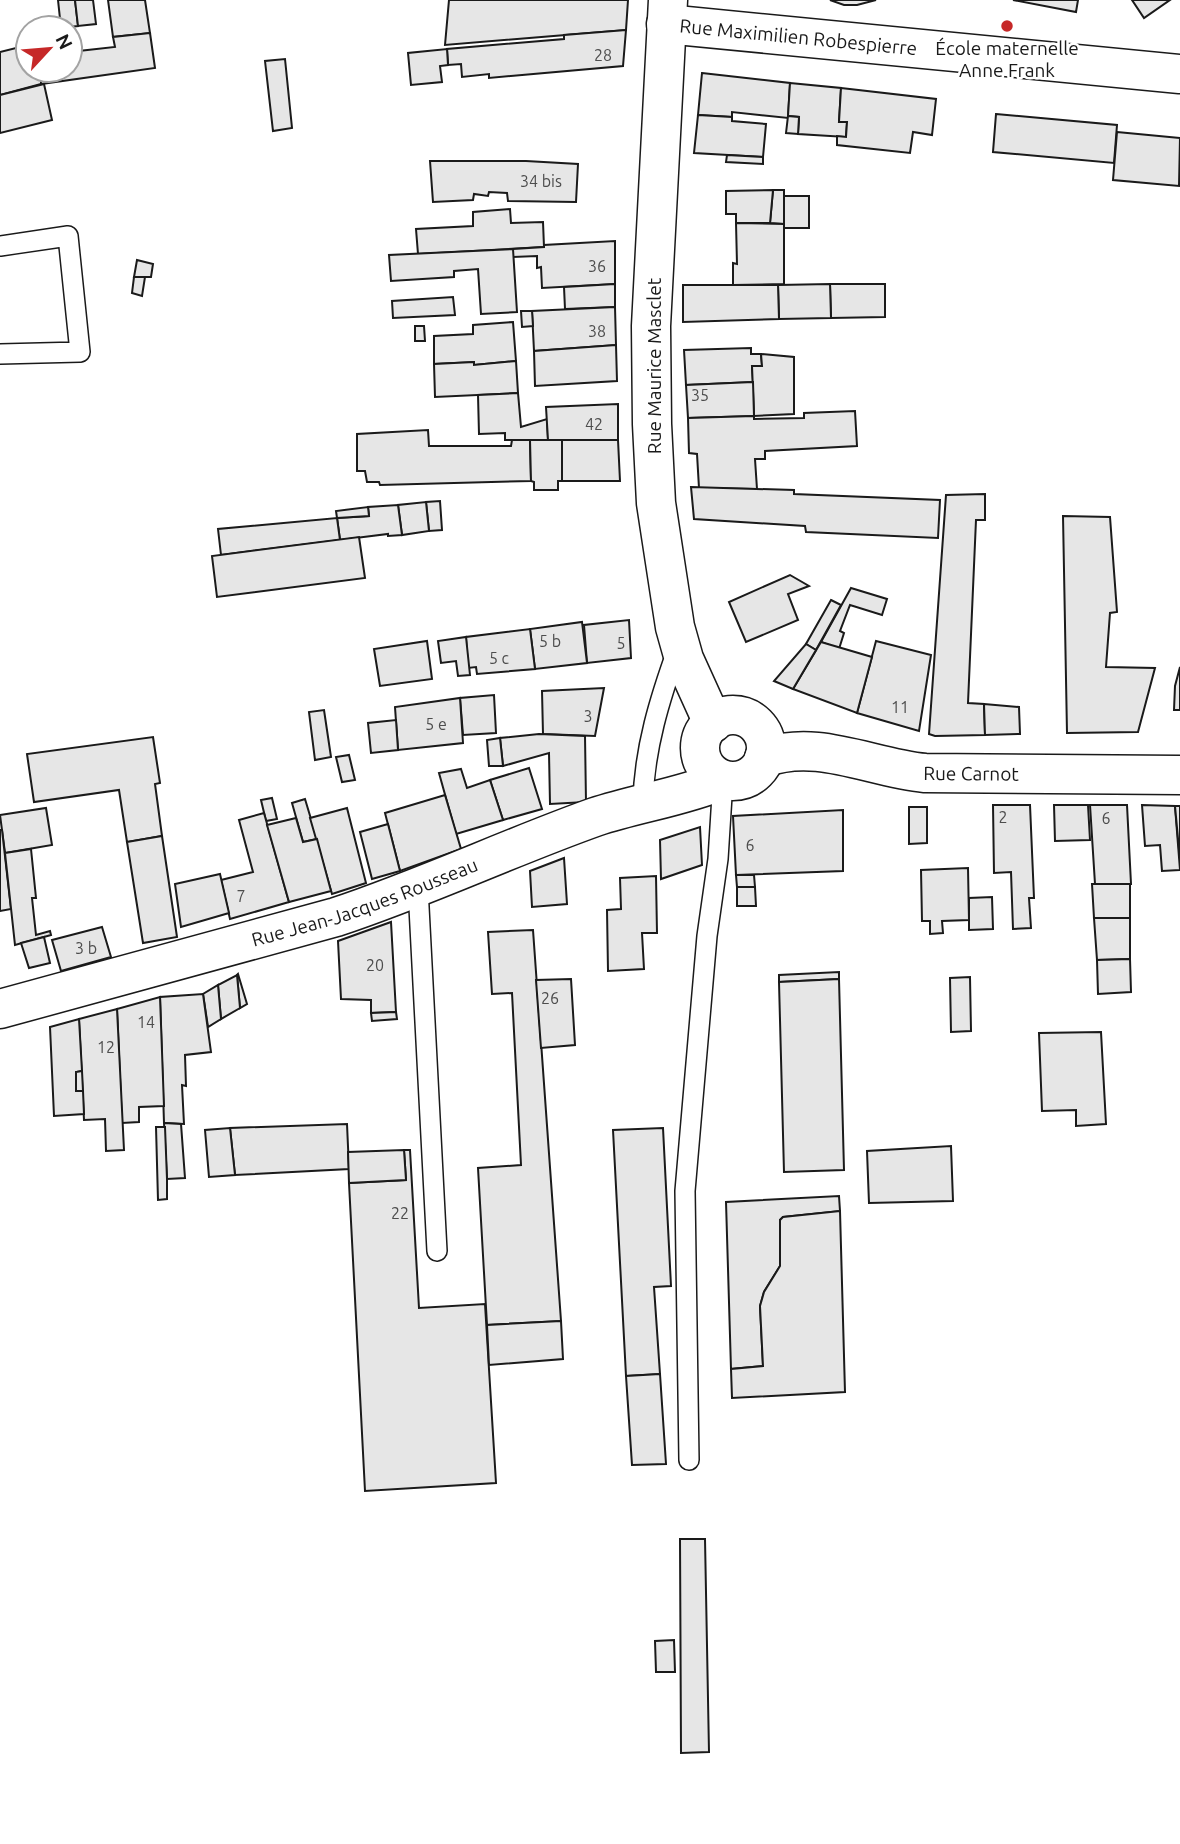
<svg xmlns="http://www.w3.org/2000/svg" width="1180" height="1844" font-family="Ubuntu,sans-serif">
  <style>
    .building { fill: #e6e6e6; stroke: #1a1a1a; stroke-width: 2 }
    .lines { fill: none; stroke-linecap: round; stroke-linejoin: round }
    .service-casing { stroke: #1a1a1a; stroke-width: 22 }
    .minor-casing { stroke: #1a1a1a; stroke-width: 41 }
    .service { stroke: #fff; stroke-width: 19 }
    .minor { stroke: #fff; stroke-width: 38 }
    .poi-dot { fill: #c62828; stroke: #fff; stroke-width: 2.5 }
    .labels { text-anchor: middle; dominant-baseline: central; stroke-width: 5; stroke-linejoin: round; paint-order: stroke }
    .number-label { font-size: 16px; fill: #4d4d4d }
    .street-label { font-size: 19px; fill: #1a1a1a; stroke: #fff }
    .poi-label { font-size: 19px; fill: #1a1a1a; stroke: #fff }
  </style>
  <rect width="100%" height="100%" fill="#fff"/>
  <g class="building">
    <polygon points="58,0 75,0 78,26 61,28"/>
    <polygon points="75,0 93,0 96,24 78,26"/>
    <polygon points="108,0 145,0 150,33 113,37"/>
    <polygon points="449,0 628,0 626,30 445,45"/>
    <polygon points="830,0 876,0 857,5 844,5"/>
    <polygon points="1013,0 1078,0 1076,12"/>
    <polygon points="1132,0 1170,0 1144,18"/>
    <polygon points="626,30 623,66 489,78 489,74 462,77 461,64 448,65 447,49 564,39 564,35"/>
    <polygon points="150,33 155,68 41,84 41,70 70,70 70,52 115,47 113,37"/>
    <polygon points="28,45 28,70 41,70 41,84 0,95 0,52"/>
    <polygon points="447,49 448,65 440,66 442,82 411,85 408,53"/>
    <polygon points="285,59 292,128 273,131 265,61"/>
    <polygon points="702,73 790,83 788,118 732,112 732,117 698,115"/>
    <polygon points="790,83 841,88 839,122 847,122 846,137 798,134 799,117 788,116"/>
    <polygon points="44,84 52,120 0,133 0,95"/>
    <polygon points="841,88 936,99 932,135 913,132 910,153 837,145 837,136 846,137 847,122 839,122"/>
    <polygon points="996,114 1117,125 1114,163 993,152"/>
    <polygon points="698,115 732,117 732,121 766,124 763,157 694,153"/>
    <polygon points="788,116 799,117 798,134 786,133"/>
    <polygon points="1117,132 1180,138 1179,186 1113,180"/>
    <polygon points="727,155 763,157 763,164 726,162"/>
    <polygon points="430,161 526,161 578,164 576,202 508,201 507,193 489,192 488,196 474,194 473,200 433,202"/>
    <polygon points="773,190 784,190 784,224 770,223"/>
    <polygon points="773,190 770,223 736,223 736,214 726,214 726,191"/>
    <rect x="784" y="196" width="25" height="32"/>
    <polygon points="510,209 511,223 543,222 544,247 418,254 416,229 473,226 473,212"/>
    <polygon points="736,223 784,224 784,284 733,285 733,263 737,264"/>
    <polygon points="615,241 615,284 542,288 541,267 537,268 537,256 513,257 513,249 544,247 544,245"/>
    <polygon points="513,249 517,312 481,314 478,269 454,271 454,277 391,281 389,255"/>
    <polygon points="137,260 153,264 151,277 134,277"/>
    <polygon points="134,277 145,277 142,296 132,293"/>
    <polygon points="615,284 615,307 565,309 564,287"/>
    <polygon points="830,284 885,284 885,317 831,318"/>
    <polygon points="830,284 831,318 779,319 778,285"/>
    <polygon points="683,285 778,285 779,319 683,322"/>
    <polygon points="453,297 455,315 393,318 392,301"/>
    <polygon points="615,307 616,345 534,351 532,311"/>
    <polygon points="521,311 532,311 533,326 522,327"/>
    <polygon points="513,322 516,361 474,365 474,362 434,364 434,336 473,334 473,325"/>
    <polygon points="415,326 424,326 425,341 415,341"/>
    <polygon points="616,345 617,381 535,386 534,351"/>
    <polygon points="751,348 751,354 761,354 762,366 752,366 753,382 686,385 684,350"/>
    <polygon points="761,354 794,357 794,414 754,416 752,366 762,366"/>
    <polygon points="516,361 518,393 435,397 434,364 474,362 474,365"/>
    <polygon points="753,382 754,416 688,418 686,385"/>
    <polygon points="518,393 521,427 547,419 548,440 505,440 505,433 479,434 478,395"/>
    <polygon points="618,404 618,440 548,440 546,407"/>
    <polygon points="855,411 857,446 765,451 765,459 755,459 757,489 699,488 697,454 689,453 688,418 754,416 754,419 804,418 804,413"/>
    <polygon points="428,430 429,446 511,446 512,440 530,440 531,481 380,485 379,482 367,482 365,471 357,471 357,434"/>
    <polygon points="530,440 562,440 562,481 558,481 558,490 534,490 534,482 531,481"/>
    <polygon points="562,440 618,440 620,481 562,481"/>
    <polygon points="691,487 794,490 794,494 940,500 938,538 806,532 805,526 694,519"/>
    <polygon points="985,494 985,520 976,520 968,703 984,704 985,735 935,736 929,734 946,495"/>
    <polygon points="440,501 442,530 429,531 426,502"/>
    <polygon points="426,502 429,531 402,535 398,505"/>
    <polygon points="398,505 402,535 388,536 388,534 340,540 337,518 369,516 368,507"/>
    <polygon points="368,507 369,516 337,518 336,511"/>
    <polygon points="1063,516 1110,517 1117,612 1110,613 1106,667 1155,668 1138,732 1067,733"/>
    <polygon points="337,518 340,540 221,555 218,529"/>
    <polygon points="359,537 365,578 217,597 212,556"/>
    <polygon points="790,575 809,586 788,594 798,620 746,642 729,602"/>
    <polygon points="851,588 887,599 882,615 850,605 840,631 844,633 839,649 821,642"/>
    <polygon points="831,600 841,605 816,650 806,644"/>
    <polygon points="629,620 631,658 587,663 584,625"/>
    <polygon points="582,622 587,663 535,669 530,629"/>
    <polygon points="530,629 535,669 477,674 476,667 468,668 466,637"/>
    <polygon points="466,637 470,675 458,676 456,661 441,663 438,641"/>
    <polygon points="427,641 432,679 380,686 374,649"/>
    <polygon points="876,641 931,655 919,731 857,713"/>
    <polygon points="821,642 872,657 857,713 793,689"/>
    <polygon points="806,644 816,650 793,689 774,681"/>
    <polygon points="1180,667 1180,710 1174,710 1175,686"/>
    <polygon points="604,688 595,736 543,734 542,691"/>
    <polygon points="494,695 496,733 463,735 460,698"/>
    <polygon points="460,698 463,743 398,750 395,707"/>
    <polygon points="984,704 1019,707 1020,734 985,735"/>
    <polygon points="324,710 331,757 315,760 309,712"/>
    <polygon points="396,720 398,750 371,753 368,723"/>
    <polygon points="539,734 585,736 586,802 550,804 549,753 503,766 500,738"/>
    <polygon points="153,737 160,783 155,784 162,836 127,842 119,790 34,802 27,754"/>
    <polygon points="500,738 503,766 489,766 487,740"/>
    <polygon points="349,755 355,780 342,782 336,757"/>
    <polygon points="529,768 542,809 503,820 490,780"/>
    <polygon points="461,769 467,788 490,780 503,820 456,834 439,773"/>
    <polygon points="445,795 461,849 400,871 385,813"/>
    <polygon points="272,798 277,819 266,821 261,800"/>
    <polygon points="305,799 317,839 303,842 292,803"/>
    <polygon points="993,805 1030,805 1034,898 1029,898 1031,928 1013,929 1011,872 994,873"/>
    <polygon points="1054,805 1088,805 1090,840 1055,841"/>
    <polygon points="1090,805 1127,805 1131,884 1095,884"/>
    <polygon points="1142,805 1175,806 1180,870 1162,871 1160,845 1145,846"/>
    <polygon points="1175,806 1180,806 1180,860"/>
    <polygon points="909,807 927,807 927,843 909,844"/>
    <polygon points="46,808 52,845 5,853 0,815"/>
    <polygon points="347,808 366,883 332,894 310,818"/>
    <polygon points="843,810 843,871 736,875 733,816"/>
    <polygon points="264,813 289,902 230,919 221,880 253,872 239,820"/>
    <polygon points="296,818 303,842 317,839 331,891 289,902 267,825"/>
    <polygon points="388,824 400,871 372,879 360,832"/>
    <polygon points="700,827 702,865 661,879 660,840"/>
    <polygon points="0,830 2,830 11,909 0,911"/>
    <polygon points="162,836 177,937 143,943 127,842"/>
    <polygon points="31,849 36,898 32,898 36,935 50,931 51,935 15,945 5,853"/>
    <polygon points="564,858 567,904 532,907 530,871"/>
    <polygon points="968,868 969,920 942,921 943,933 930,934 930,921 922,921 921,870"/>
    <polygon points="220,874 229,913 181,927 175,884"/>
    <polygon points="736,875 754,875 755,887 737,887"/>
    <polygon points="656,876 657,933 642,933 644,969 608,971 607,910 621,909 620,878"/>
    <polygon points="1092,884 1130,884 1130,918 1094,918"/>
    <polygon points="737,887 755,887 756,906 737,906"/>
    <polygon points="992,897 993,929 969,930 969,898"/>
    <polygon points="1094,918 1130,918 1130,959 1097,960"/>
    <polygon points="391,922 396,1012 371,1013 371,1000 341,999 338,941"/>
    <polygon points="102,927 111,957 61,971 52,940"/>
    <polygon points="533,930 561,1321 487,1325 478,1168 521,1165 512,993 492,994 488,932"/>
    <polygon points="44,937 50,963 29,968 21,943"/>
    <polygon points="1130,959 1131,992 1098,994 1097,960"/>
    <polygon points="839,972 839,979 779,982 779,975"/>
    <polygon points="238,974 247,1004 240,1008 237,975"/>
    <polygon points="237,975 240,1008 221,1019 218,985"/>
    <polygon points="970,977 971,1031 951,1032 950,978"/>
    <polygon points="571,979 575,1045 541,1048 536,980"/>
    <polygon points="839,979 844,1170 784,1172 779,982"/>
    <polygon points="218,985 221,1019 208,1027 203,994"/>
    <polygon points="203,994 211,1052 185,1055 186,1086 182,1085 184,1124 164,1123 160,997"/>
    <polygon points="160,997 164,1106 139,1107 139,1122 122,1123 117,1009"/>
    <polygon points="117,1009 124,1150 106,1151 105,1119 84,1120 79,1019"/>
    <polygon points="396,1012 397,1019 372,1021 371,1013"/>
    <polygon points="79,1019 82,1071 76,1072 76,1091 83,1091 84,1114 54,1116 50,1027"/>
    <polygon points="1101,1032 1106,1124 1076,1126 1076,1110 1042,1111 1039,1033"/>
    <polygon points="82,1071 83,1091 76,1091 76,1072"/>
    <polygon points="164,1123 181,1124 185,1178 167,1179"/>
    <polygon points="347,1124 349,1169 235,1175 230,1128"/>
    <polygon points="156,1127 165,1127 167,1179 167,1199 158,1200"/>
    <polygon points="230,1128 235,1175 209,1177 205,1130"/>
    <polygon points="663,1128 671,1286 654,1287 660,1374 626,1376 613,1130"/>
    <polygon points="951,1146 953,1201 869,1203 867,1151"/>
    <polygon points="404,1150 410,1150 419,1308 485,1304 496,1483 365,1491 349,1183 406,1180"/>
    <polygon points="404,1150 406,1180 349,1183 348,1152"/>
    <polygon points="839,1196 840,1211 783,1217 780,1220 780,1266 764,1292 760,1306 763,1366 731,1369 726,1202"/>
    <polygon points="840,1211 845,1392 732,1398 731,1369 763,1366 760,1306 764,1292 780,1266 780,1220 783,1217"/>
    <polygon points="561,1321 563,1359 489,1365 487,1325"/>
    <polygon points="660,1374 666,1464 632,1465 626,1376"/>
    <polygon points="680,1539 705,1539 709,1752 681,1753"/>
    <polygon points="674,1640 675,1672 656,1672 655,1641"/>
  </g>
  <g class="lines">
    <defs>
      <g id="service">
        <polyline points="0,246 68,236 80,352 0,354"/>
        <path d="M643,803C644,749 660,698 678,648"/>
        <polyline points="418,888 437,1251"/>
        <polyline points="689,1460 685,1191 707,936 718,859 723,780"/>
      </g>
      <g id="minor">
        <polyline points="668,0 651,326 652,424 656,503 675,627 684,659 713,723"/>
        <path id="s1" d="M666,24L1180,74"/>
        <circle cx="733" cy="748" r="33"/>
        <path id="s2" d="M764,758C817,738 871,768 925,773L1180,775"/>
        <path id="s3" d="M0,1009L336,917C424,888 508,848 595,817C637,803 682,797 723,780"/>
      </g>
    </defs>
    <use href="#service" class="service-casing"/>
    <use href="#minor" class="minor-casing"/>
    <use href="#service" class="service"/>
    <use href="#minor" class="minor"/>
  </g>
  <circle class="poi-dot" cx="1007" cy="26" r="7"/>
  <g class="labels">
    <g class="number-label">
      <text x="603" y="55">28</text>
      <text x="541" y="181">34 bis</text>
      <text x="597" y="266">36</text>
      <text x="597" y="331">38</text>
      <text x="700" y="395">35</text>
      <text x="594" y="424">42</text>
      <text x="550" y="641">5 b</text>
      <text x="621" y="643">5</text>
      <text x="499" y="658">5 c</text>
      <text x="900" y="707">11</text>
      <text x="588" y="716">3</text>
      <text x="436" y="724">5 e</text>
      <text x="1003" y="817">2</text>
      <text x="1106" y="818">6</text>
      <text x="750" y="845">6</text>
      <text x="241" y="896">7</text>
      <text x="86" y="948">3 b</text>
      <text x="375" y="965">20</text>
      <text x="550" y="998">26</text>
      <text x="146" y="1022">14</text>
      <text x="106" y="1047">12</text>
      <text x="400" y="1213">22</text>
    </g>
    <g class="street-label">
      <text stroke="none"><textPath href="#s1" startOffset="133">Rue Maximilien Robespierre</textPath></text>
      <text transform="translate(654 366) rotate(-90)">Rue Maurice Masclet</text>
      <text stroke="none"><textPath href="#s2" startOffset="210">Rue Carnot</textPath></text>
      <text stroke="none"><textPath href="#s3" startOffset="380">Rue Jean-Jacques Rousseau</textPath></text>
    </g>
    <g class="poi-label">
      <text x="1007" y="48">École maternelle<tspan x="1007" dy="22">Anne Frank</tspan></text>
    </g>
  </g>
  <g transform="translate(49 49) rotate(64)"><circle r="33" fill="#ffffff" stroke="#a3a3a3" stroke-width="2"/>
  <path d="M0-5L12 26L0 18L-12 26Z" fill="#c62828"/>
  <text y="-10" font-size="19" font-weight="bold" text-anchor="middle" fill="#1a1a1a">N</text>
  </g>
</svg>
